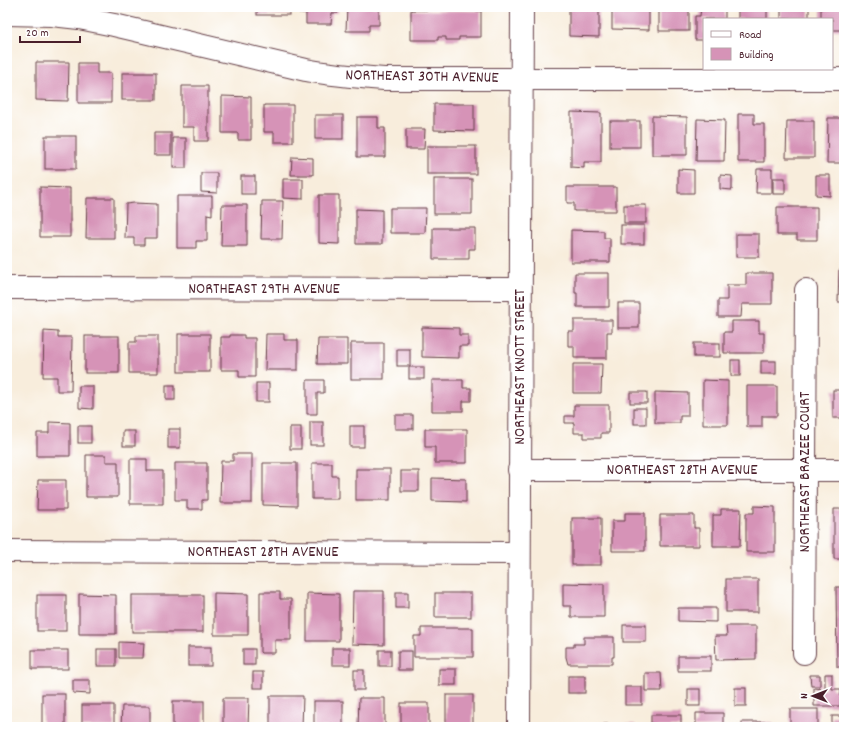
<svg xmlns="http://www.w3.org/2000/svg" width="851" height="734" font-family="Dekko,sans-serif">
  <style>
    .building { fill: #d693b7 }
    .lines { fill: none; stroke-linecap: round; stroke-linejoin: round }
    .minor-casing { stroke: #643e46; stroke-width: 24 }
    .minor { stroke: #fff; stroke-width: 22 }
    .labels { text-anchor: middle; dominant-baseline: central; stroke-width: 4; stroke-linejoin: round; paint-order: stroke }
    .street-label { font-size: 16px; fill: #4a1f2b; stroke: #fff }
  </style>
  <rect width="100%" height="100%" fill="#fff"/>
  <filter id="ink" filterUnits="userSpaceOnUse"><feTurbulence type="fractalNoise" baseFrequency=".025" numOctaves="2"/><feDisplacementMap in="SourceGraphic" scale="8" xChannelSelector="R" yChannelSelector="G"/><feConvolveMatrix kernelMatrix="1 2 1 2 8 2 1 2 1" color-interpolation-filters="sRGB"/></filter>
  <filter id="wash" filterUnits="userSpaceOnUse"><feTurbulence type="fractalNoise" baseFrequency=".012" numOctaves="4" result="noise"/><feDisplacementMap in="SourceGraphic" scale="16" xChannelSelector="R" yChannelSelector="G"/><feGaussianBlur stdDeviation="0.9" result="paint"/><feColorMatrix in="noise" values="0 0 0 0 0 0 0 0 0 0 0 0 0 0 0 0 0 1.4 0 .05"/><feComposite in="paint" operator="in"/></filter>
  <g filter="url(#wash)">
    <rect width="100%" height="100%" fill="#f8eddc"/>
    <g id="blocks">
      <g class="building">
        <rect x="257" y="7" width="32" height="8"/>
        <polygon points="299,7 338,7 338,13 332,13 331,24 306,24 306,13 299,13"/>
        <polygon points="347,7 379,7 379,25 369,25 369,31 346,31"/>
        <polygon points="569,7 599,7 599,37 569,36"/>
        <polygon points="612,7 649,7 649,30 612,29"/>
        <rect x="659" y="7" width="30" height="24"/>
        <polygon points="701,7 725,7 725,19 704,19 704,40 695,40 695,16 700,16"/>
        <rect x="738" y="7" width="29" height="12"/>
        <rect x="781" y="7" width="28" height="12"/>
        <polygon points="821,7 844,7 844,30 832,30 832,19 821,19"/>
        <polygon points="411,10 481,11 481,37 459,37 459,40 446,40 446,37 438,37 438,40 411,40"/>
        <polygon points="36,62 69,62 68,101 36,100"/>
        <polygon points="78,63 97,63 97,73 111,73 111,103 78,103"/>
        <rect x="122" y="73" width="34" height="27"/>
        <polygon points="182,86 208,86 208,141 194,141 194,127 182,127"/>
        <polygon points="222,96 251,97 251,140 238,140 238,133 222,133"/>
        <polygon points="434,104 474,104 474,131 434,130"/>
        <polygon points="264,105 293,105 293,142 274,142 274,132 264,132"/>
        <polygon points="571,112 601,113 601,162 584,162 584,168 571,167"/>
        <polygon points="738,114 754,114 754,124 764,124 764,162 738,162"/>
        <rect x="315" y="115" width="28" height="24"/>
        <polygon points="652,116 687,117 687,155 652,155"/>
        <polygon points="357,117 378,117 378,128 385,128 385,157 357,157"/>
        <polygon points="828,118 844,118 844,163 827,163"/>
        <polygon points="697,119 725,120 724,161 696,161"/>
        <rect x="610" y="121" width="30" height="26"/>
        <polygon points="787,121 814,121 814,158 786,158"/>
        <polygon points="406,129 425,129 424,149 406,149"/>
        <rect x="154" y="133" width="17" height="22"/>
        <rect x="45" y="136" width="31" height="33"/>
        <rect x="173" y="138" width="13" height="30"/>
        <rect x="427" y="146" width="49" height="28"/>
        <polygon points="292,157 313,158 313,175 291,175"/>
        <polygon points="678,169 694,170 694,193 678,193"/>
        <polygon points="757,169 772,169 772,193 756,193"/>
        <polygon points="201,173 217,173 217,193 201,192"/>
        <polygon points="720,175 732,176 732,190 720,189"/>
        <polygon points="816,175 830,175 830,196 816,195"/>
        <rect x="241" y="176" width="14" height="18"/>
        <rect x="773" y="178" width="12" height="16"/>
        <polygon points="283,179 303,179 303,199 283,198"/>
        <rect x="434" y="179" width="38" height="35"/>
        <polygon points="40,187 70,188 70,237 40,237"/>
        <polygon points="567,187 616,187 616,211 574,211 574,203 567,203"/>
        <polygon points="319,195 339,195 339,244 319,243"/>
        <polygon points="177,196 212,196 212,215 207,214 207,241 196,241 196,248 177,248"/>
        <polygon points="87,198 114,198 114,238 86,238"/>
        <polygon points="262,201 283,201 282,239 261,239"/>
        <polygon points="134,203 157,204 157,238 144,238 144,245 134,245 134,238 125,238 126,204"/>
        <polygon points="222,205 247,205 247,246 221,246"/>
        <rect x="624" y="205" width="22" height="18"/>
        <polygon points="777,207 817,207 817,240 797,240 797,235 777,235"/>
        <polygon points="390,208 426,208 425,233 390,233"/>
        <polygon points="356,209 382,210 382,244 356,244"/>
        <rect x="621" y="225" width="23" height="19"/>
        <polygon points="433,228 475,228 475,249 469,249 469,259 433,259"/>
        <polygon points="571,230 604,231 604,238 610,238 610,262 571,262"/>
        <rect x="736" y="234" width="23" height="23"/>
        <polygon points="839,270 844,270 844,302 838,302"/>
        <polygon points="575,273 609,273 609,307 577,307 577,293 575,293"/>
        <polygon points="746,273 772,273 772,304 742,304 741,317 718,317 718,300 727,300 727,285 746,285"/>
        <rect x="618" y="303" width="21" height="25"/>
        <polygon points="574,320 612,320 612,332 607,332 607,358 574,358 574,346 568,346 568,331 574,331"/>
        <polygon points="732,321 759,321 759,333 764,333 764,353 724,353 724,332 732,332"/>
        <polygon points="422,327 459,328 459,335 468,335 468,346 459,346 459,358 422,357"/>
        <polygon points="44,331 58,332 58,337 72,337 71,391 57,391 57,377 43,377"/>
        <rect x="178" y="334" width="32" height="38"/>
        <polygon points="266,334 284,334 284,340 298,340 298,370 265,370"/>
        <polygon points="230,335 244,335 244,338 255,338 255,377 239,377 239,370 221,370 221,337 230,337"/>
        <rect x="85" y="336" width="34" height="37"/>
        <polygon points="136,336 158,336 158,373 129,373 129,342 136,342"/>
        <polygon points="318,339 347,339 347,364 317,364"/>
        <rect x="351" y="343" width="33" height="36"/>
        <rect x="694" y="343" width="26" height="14"/>
        <rect x="397" y="349" width="13" height="17"/>
        <rect x="731" y="360" width="9" height="16"/>
        <rect x="761" y="361" width="15" height="13"/>
        <polygon points="573,364 602,364 601,393 573,393"/>
        <rect x="409" y="367" width="15" height="12"/>
        <polygon points="307,380 324,380 324,393 317,393 317,414 307,414"/>
        <polygon points="432,380 463,380 463,388 471,388 471,401 463,401 463,411 432,411"/>
        <polygon points="703,380 728,381 728,425 703,425"/>
        <rect x="256" y="383" width="13" height="19"/>
        <rect x="166" y="385" width="9" height="15"/>
        <polygon points="79,386 93,386 93,409 79,408"/>
        <polygon points="747,386 777,386 777,416 762,416 762,427 747,427"/>
        <rect x="833" y="390" width="11" height="28"/>
        <rect x="630" y="392" width="17" height="11"/>
        <polygon points="655,392 688,393 688,416 680,416 680,423 655,423"/>
        <polygon points="574,405 609,405 609,433 601,433 601,438 584,438 584,433 574,433 574,423 565,423 565,416 574,416"/>
        <rect x="634" y="408" width="12" height="16"/>
        <rect x="395" y="415" width="18" height="14"/>
        <polygon points="49,422 70,423 70,456 37,456 37,433 49,433"/>
        <rect x="310" y="422" width="13" height="23"/>
        <rect x="78" y="426" width="13" height="17"/>
        <rect x="350" y="426" width="14" height="21"/>
        <rect x="290" y="427" width="11" height="22"/>
        <rect x="168" y="429" width="12" height="19"/>
        <polygon points="425,429 467,429 467,463 435,463 435,447 425,447"/>
        <rect x="123" y="431" width="12" height="15"/>
        <polygon points="233,454 252,454 252,503 220,503 221,461 233,461"/>
        <polygon points="86,455 106,455 106,462 118,462 118,497 86,497"/>
        <polygon points="130,459 147,459 147,471 163,471 163,504 130,504"/>
        <polygon points="175,463 207,463 207,500 202,500 202,509 187,509 187,500 175,500"/>
        <polygon points="263,463 297,463 297,506 263,505"/>
        <polygon points="312,463 332,463 332,476 338,476 338,499 312,499"/>
        <rect x="356" y="469" width="34" height="31"/>
        <rect x="401" y="471" width="18" height="20"/>
        <polygon points="432,478 466,479 466,502 432,501"/>
        <polygon points="38,480 66,480 66,510 37,510"/>
        <polygon points="842,505 844,505 844,559 834,559 834,509 842,509"/>
        <polygon points="754,506 775,507 775,552 746,552 746,513 754,513"/>
        <polygon points="721,509 741,509 740,546 713,546 713,515 721,515"/>
        <polygon points="625,513 645,513 645,551 612,551 612,521 625,521"/>
        <polygon points="660,515 694,515 694,528 699,528 699,546 660,546"/>
        <rect x="572" y="518" width="29" height="47"/>
        <rect x="726" y="579" width="32" height="33"/>
        <polygon points="563,583 604,584 604,617 571,617 571,606 563,606"/>
        <polygon points="836,587 844,587 844,667 837,667"/>
        <polygon points="353,591 384,591 384,645 352,644"/>
        <polygon points="260,592 280,592 280,599 291,599 291,640 275,640 275,653 261,653 260,652"/>
        <rect x="396" y="592" width="12" height="16"/>
        <polygon points="214,593 248,594 248,635 214,635"/>
        <polygon points="307,593 339,594 339,641 307,641"/>
        <rect x="435" y="593" width="36" height="24"/>
        <polygon points="79,594 116,595 116,634 79,634"/>
        <rect x="37" y="595" width="29" height="36"/>
        <rect x="132" y="595" width="71" height="37"/>
        <polygon points="678,608 716,608 716,622 678,621"/>
        <rect x="623" y="625" width="23" height="17"/>
        <polygon points="726,626 756,626 756,659 716,660 715,636 727,636"/>
        <polygon points="421,628 473,628 473,657 414,657 414,636 421,636"/>
        <polygon points="584,637 614,637 614,657 612,657 612,664 568,664 566,657 566,647 574,647 574,644 584,644"/>
        <polygon points="119,642 144,643 143,658 119,658"/>
        <rect x="188" y="647" width="23" height="19"/>
        <rect x="332" y="648" width="18" height="17"/>
        <rect x="97" y="649" width="19" height="17"/>
        <rect x="243" y="649" width="12" height="16"/>
        <rect x="32" y="650" width="36" height="19"/>
        <rect x="379" y="650" width="12" height="16"/>
        <rect x="398" y="651" width="14" height="19"/>
        <rect x="678" y="656" width="33" height="15"/>
        <rect x="439" y="669" width="17" height="16"/>
        <rect x="354" y="670" width="10" height="20"/>
        <rect x="253" y="672" width="10" height="16"/>
        <polygon points="645,673 661,673 662,691 645,691"/>
        <polygon points="825,674 832,674 832,689 841,689 840,706 814,706 814,688 825,689"/>
        <polygon points="810,675 820,675 820,686 811,686"/>
        <rect x="568" y="676" width="17" height="17"/>
        <polygon points="73,680 90,680 90,694 73,693"/>
        <rect x="625" y="687" width="17" height="18"/>
        <rect x="735" y="688" width="11" height="18"/>
        <rect x="688" y="689" width="12" height="17"/>
        <rect x="42" y="694" width="23" height="33"/>
        <rect x="446" y="695" width="27" height="32"/>
        <polygon points="270,696 303,696 302,727 270,727"/>
        <polygon points="223,698 249,698 248,727 223,727"/>
        <polygon points="359,698 385,698 385,727 358,727"/>
        <rect x="173" y="701" width="31" height="26"/>
        <rect x="314" y="701" width="29" height="26"/>
        <rect x="401" y="703" width="28" height="24"/>
        <rect x="82" y="705" width="32" height="22"/>
        <polygon points="122,706 150,706 150,727 121,727"/>
        <rect x="790" y="709" width="28" height="18"/>
        <polygon points="696,713 723,713 723,727 694,727 694,724 696,724"/>
        <rect x="651" y="715" width="30" height="12"/>
        <rect x="832" y="716" width="12" height="11"/>
        <rect x="742" y="722" width="31" height="5"/>
        <rect x="604" y="724" width="31" height="3"/>
      </g>
    </g>
  </g>
  <g filter="url(#ink)">
    <use href="#blocks" fill-opacity="0" stroke="#643e46" stroke-width="1"/>
    <g class="lines">
      <defs>
        <g id="minor">
          <path d="M7,14L52,15L79,18L114,25L306,70C332,75 358,77 384,79H844"/>
          <polyline points="7,288 520,289"/>
          <polyline points="519,470 844,470"/>
          <polyline points="7,551 519,553"/>
          <polyline points="804,653 806,290"/>
          <polyline points="519,727 522,7"/>
        </g>
      </defs>
      <use href="#minor" class="minor-casing"/>
      <use href="#minor" class="minor"/>
    </g>
  </g>
  <g class="labels">
    <g class="street-label">
      <text transform="translate(422 77) rotate(1)">NORTHEAST 30TH AVENUE</text>
      <text x="264" y="289">NORTHEAST 29TH AVENUE</text>
      <text transform="translate(520 367) rotate(-90)">NORTHEAST KNOTT STREET</text>
      <text x="682" y="470">NORTHEAST 28TH AVENUE</text>
      <text transform="translate(805 472) rotate(-90)">NORTHEAST BRAZEE COURT</text>
      <text x="263" y="552">NORTHEAST 28TH AVENUE</text>
    </g>
  </g>
  <rect width="851" height="734" fill="none" stroke="#fff" stroke-width="24"/>
  <rect x="703" y="18" width="130" height="52" fill="#ffffff" stroke="#b7a5aa"/>
  <rect x="711" y="31" width="20" height="6" fill="#ffffff" stroke="#b7a5aa"/>
  <text x="739" y="38" font-size="12" fill="#4a1f2b">Road</text>
  <rect x="711" y="48" width="20" height="12" fill="#d693b7" stroke="#b7a5aa"/>
  <text x="739" y="58" font-size="12" fill="#4a1f2b">Building</text>
  <g transform="translate(813 696) rotate(270)" stroke="#ffffff" stroke-width="3" paint-order="stroke">
  <path d="M0-3L7 15L0 10L-7 15Z" fill="#4a1f2b"/>
  <text y="-6" font-size="11" font-weight="bold" text-anchor="middle" fill="#4a1f2b">N</text>
  </g>
  <path d="M20 36v6h60v-6" fill="none" stroke="#4a1f2b" stroke-width="2"/>
  <text x="26" y="36" font-size="12" fill="#4a1f2b" stroke="#ffffff" stroke-width="3" paint-order="stroke">20 m</text>
</svg>
